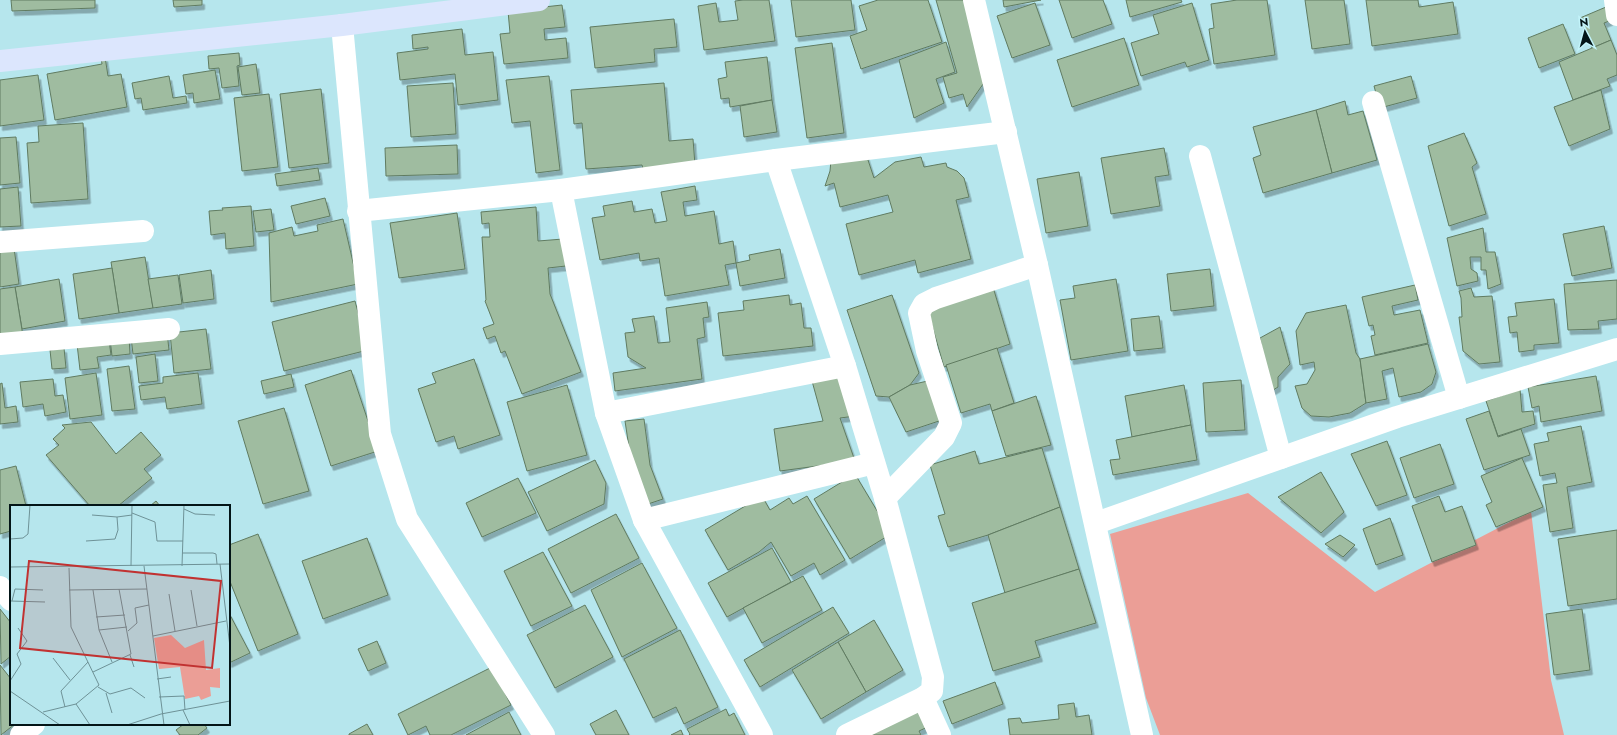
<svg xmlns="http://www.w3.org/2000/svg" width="1617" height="735" font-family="Jost,sans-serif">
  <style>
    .green { fill: #eb9e96 }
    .building { fill: #9fbca0; stroke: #607b61; filter: url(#shadow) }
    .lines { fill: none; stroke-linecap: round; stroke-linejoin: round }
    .street { stroke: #fff; stroke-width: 22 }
    .secondary { stroke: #dce6fd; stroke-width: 22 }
    .inset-road { fill: none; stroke: #6e9297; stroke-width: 1 }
    .view { fill: #c13231; fill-opacity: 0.15; stroke: #c13231; stroke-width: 2 }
    .inset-edge { fill: none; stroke: #031517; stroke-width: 2 }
  </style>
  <defs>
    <filter id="shadow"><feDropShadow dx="2.5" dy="4.5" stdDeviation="0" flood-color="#0004"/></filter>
  </defs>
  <rect width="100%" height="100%" fill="#b6e6ed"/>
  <polygon class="green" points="1248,493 1375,592 1531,511 1551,680 1564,735 1160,735 1146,698 1110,534"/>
  <g class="building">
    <polygon points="11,0 95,0 95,8 12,11"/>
    <polygon points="173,0 202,0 202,5 174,7"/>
    <polygon points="743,0 769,0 775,41 704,50 698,6 716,3 719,22 738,20 735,1"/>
    <polygon points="791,0 851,0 855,30 796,37"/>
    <polygon points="878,0 928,0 942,42 861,69 850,36 867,30 859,6"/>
    <polygon points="936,0 969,0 988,77 967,107 963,94 949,98 943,77 957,73"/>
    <polygon points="1003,0 1041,0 1004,7"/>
    <polygon points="1059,0 1103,0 1112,24 1072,38"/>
    <polygon points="1126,0 1181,0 1182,2 1130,17"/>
    <polygon points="1237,0 1267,0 1275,55 1214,64 1209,29 1214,28 1211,4"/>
    <polygon points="1305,0 1344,0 1350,44 1312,49"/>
    <polygon points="1366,0 1418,0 1419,7 1453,2 1458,34 1372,46"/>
    <polygon points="1035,3 1050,45 1012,58 997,16"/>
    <polygon points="1192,3 1209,60 1187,67 1185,62 1141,76 1131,43 1159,34 1153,15"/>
    <polygon points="562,5 565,27 544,29 545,40 566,38 568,58 504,64 500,34 510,33 508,11"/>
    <polygon points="1606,7 1612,20 1604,23 1611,40 1592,48 1580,18"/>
    <polygon points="674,19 677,47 654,49 655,62 595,68 590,27"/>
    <polygon points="1563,24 1575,54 1539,68 1528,38"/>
    <polygon points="462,29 465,55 493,52 498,100 458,105 455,74 400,80 397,53 428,49 428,47 413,49 412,35"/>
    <polygon points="1124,38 1139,85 1072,107 1057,60"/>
    <polygon points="1611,40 1617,55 1617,75 1607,79 1610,86 1573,100 1559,62"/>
    <polygon points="946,42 955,72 936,79 944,103 914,118 899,60"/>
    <polygon points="832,43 844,133 807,138 795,48"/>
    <polygon points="239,53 240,65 237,66 239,86 222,88 219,68 209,69 208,56"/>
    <polygon points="105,57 108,76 121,74 127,107 55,120 47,74 102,64 101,58"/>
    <polygon points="767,57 772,100 730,107 729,98 721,99 718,79 727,77 725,62"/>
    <polygon points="256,64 260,93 242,95 238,67"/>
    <polygon points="215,70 220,99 194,103 193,93 186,94 183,75"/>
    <polygon points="38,75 44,120 0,126 0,80"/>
    <polygon points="169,76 173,98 186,96 187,103 143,110 141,98 135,99 132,83"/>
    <polygon points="549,76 560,170 536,173 530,121 512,123 506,80"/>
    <polygon points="1411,76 1417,98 1380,108 1374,86"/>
    <polygon points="453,83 456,134 411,137 407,86"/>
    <polygon points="664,83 669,141 693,139 695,165 643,169 642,165 586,169 582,123 574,124 571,90"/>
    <polygon points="321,89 329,163 289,168 280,94"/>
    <polygon points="1601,90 1610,129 1569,146 1554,107"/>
    <polygon points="269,94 278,167 242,171 234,98"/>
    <polygon points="772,100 777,132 744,137 740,106"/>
    <polygon points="1345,101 1348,115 1363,111 1377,160 1332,173 1316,110"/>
    <polygon points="1316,110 1332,173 1263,193 1253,158 1261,155 1253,127"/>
    <polygon points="83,123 88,199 31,203 27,143 39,142 38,126"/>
    <polygon points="1464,133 1477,163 1472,167 1486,214 1449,226 1428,146"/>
    <polygon points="16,137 20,183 0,185 0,138"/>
    <polygon points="457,145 458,174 386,176 385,148"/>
    <polygon points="1164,148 1169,175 1155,177 1160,206 1111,214 1101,158"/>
    <polygon points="865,151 874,178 895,162 921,157 924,167 946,163 947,167 957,171 964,178 969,197 956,200 971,259 918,273 915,260 859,275 846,224 893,212 888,195 840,207 834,183 825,186 830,171 831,160"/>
    <polygon points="318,168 320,180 277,186 275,174"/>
    <polygon points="1079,172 1088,226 1046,233 1037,179"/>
    <polygon points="695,186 697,200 683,202 685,216 714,211 719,244 733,241 736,263 725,265 729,285 665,296 659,258 640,261 639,253 600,260 592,218 605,216 603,206 632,201 634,212 652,209 655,223 667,221 661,192"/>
    <polygon points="18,187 21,226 0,227 0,189"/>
    <polygon points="325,198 330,216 296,224 291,206"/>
    <polygon points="251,206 254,246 226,249 225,233 211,235 209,211 223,210 222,208"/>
    <polygon points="536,207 538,241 563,239 566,266 548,268 550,294 581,372 522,394 505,351 501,353 495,336 487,339 483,328 494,324 485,301 486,300 482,237 490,237 489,223 482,224 481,212"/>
    <polygon points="271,209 274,230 256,232 253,211"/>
    <polygon points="457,213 465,269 399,278 390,223"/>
    <polygon points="343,219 358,284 271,302 269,233 292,227 294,236 318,231 317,225"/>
    <polygon points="1604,226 1612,268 1572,276 1563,234"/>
    <polygon points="1483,228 1486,252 1495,252 1501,284 1488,289 1486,270 1481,270 1481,257 1470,257 1471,269 1477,273 1478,281 1457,286 1447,238"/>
    <polygon points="14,248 19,284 0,287 0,250"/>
    <polygon points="780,249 785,278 740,286 736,263 750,260 749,255"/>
    <polygon points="145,257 153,308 119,313 111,262"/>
    <polygon points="112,268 119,313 79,319 73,274"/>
    <polygon points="1210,269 1214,306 1171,311 1167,274"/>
    <polygon points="211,270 214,299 183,303 179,275"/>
    <polygon points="178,275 182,304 153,308 148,279"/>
    <polygon points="59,279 65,321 22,329 15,287"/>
    <polygon points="1116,279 1128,351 1071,360 1060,300 1075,298 1073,286"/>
    <polygon points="1617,280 1617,319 1598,321 1599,329 1568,330 1564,284"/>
    <polygon points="1415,285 1418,300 1392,306 1394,315 1420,310 1428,343 1375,355 1371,336 1375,335 1373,325 1369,326 1362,297"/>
    <polygon points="15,287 23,336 0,340 0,289"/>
    <polygon points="993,287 1010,344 944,367 927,308"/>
    <polygon points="1471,288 1474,297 1492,296 1500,362 1479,364 1463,351 1459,317 1462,317 1461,298 1459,291"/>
    <polygon points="789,295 790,305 801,303 804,328 811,328 813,346 723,356 718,313 744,310 743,301"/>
    <polygon points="892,295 919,373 910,385 889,397 876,396 847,310"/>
    <polygon points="1554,299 1559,343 1534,345 1534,350 1519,352 1517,332 1510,333 1508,317 1517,316 1515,303"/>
    <polygon points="355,301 368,350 284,371 272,322"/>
    <polygon points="707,302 709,317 703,318 705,337 697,339 702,379 615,391 613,373 646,368 628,357 625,333 635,332 632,319 654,316 658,343 670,342 666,308"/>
    <polygon points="1346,305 1356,353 1360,359 1366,403 1350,413 1329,417 1311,416 1302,408 1295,386 1307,384 1315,370 1314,362 1300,365 1296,331 1306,313"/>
    <polygon points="1159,316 1163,348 1134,351 1131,319"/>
    <polygon points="1280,327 1290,364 1278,377 1278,387 1270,392 1260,338"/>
    <polygon points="206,329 211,369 174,373 170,333"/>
    <polygon points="167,332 169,350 133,354 131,337"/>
    <polygon points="129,337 130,354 112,356 110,339"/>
    <polygon points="109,340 111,355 97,357 99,368 80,370 77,344"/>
    <polygon points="1428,344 1436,372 1432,384 1421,392 1399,397 1393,368 1382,371 1387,399 1366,403 1360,359"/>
    <polygon points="64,348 66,368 52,369 50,350"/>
    <polygon points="997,348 1014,403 992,411 990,404 961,413 946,365"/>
    <polygon points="155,354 158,381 139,383 136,357"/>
    <polygon points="474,359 500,435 458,449 454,436 436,442 418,389 436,383 432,373"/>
    <polygon points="129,366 135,409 112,411 107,369"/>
    <polygon points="351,370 378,451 331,466 305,385"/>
    <polygon points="96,373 102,415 70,419 65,378"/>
    <polygon points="198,373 202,404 167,409 165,397 141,400 139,386 163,383 163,377"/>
    <polygon points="291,374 294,387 264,394 261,381"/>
    <polygon points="841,376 856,416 840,418 855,461 780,471 774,429 823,421 812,381"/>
    <polygon points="1596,376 1602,411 1541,422 1539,406 1532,408 1528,387"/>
    <polygon points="53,379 55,396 63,395 66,412 45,416 43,404 23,407 20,382"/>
    <polygon points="932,380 945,419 906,432 889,397 910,385"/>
    <polygon points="1241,380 1245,430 1206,432 1203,383"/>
    <polygon points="2,383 5,408 16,406 18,422 0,424 0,384"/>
    <polygon points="567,385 587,455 527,471 507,402"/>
    <polygon points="1184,385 1191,425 1132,437 1125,396"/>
    <polygon points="1520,389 1522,412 1533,411 1535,424 1498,436 1486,401"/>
    <polygon points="1036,396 1051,445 1006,456 992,411"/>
    <polygon points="284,408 309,491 263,504 238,421"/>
    <polygon points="1489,411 1498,437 1521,429 1530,455 1484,470 1466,419"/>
    <polygon points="644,419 650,465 663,499 648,504 630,454 625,421"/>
    <polygon points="91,422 116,454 141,432 161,455 144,469 152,478 118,506 90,506 46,455 59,445 53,439 65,428 62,425"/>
    <polygon points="1191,425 1197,460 1113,475 1110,460 1120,459 1116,440"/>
    <polygon points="1581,426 1592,482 1567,487 1573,528 1550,532 1543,485 1557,483 1555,473 1540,476 1534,444 1549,441 1547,433"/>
    <polygon points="1387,441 1407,495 1376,506 1351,454"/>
    <polygon points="1440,444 1454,484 1414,498 1400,458"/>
    <polygon points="1042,448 1060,507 988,535 948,547 938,516 945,514 930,465 975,451 979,464"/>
    <polygon points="1522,458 1543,507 1496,527 1486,505 1492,502 1481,476"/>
    <polygon points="595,460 606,483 604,504 547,531 528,492"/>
    <polygon points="16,466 26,506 11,506 11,531 0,534 0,470"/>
    <polygon points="1321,472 1344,512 1321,533 1278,497"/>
    <polygon points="855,474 891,534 850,559 814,499"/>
    <polygon points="518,478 536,513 482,537 466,503"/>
    <polygon points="762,496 770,510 789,498 793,504 807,496 845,560 820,575 814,563 791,576 771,542 759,552 728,570 705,530"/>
    <polygon points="1439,496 1445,512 1462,506 1476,545 1432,562 1412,506"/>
    <polygon points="156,501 160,506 150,506"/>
    <polygon points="1060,507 1079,569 1005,593 988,535"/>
    <polygon points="616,514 639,558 571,593 548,549"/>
    <polygon points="1390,518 1403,555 1376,565 1363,529"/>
    <polygon points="1617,530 1617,599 1568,606 1558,539"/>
    <polygon points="258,534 298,634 258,651 229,579 229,545"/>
    <polygon points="1340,535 1355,545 1343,557 1325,544"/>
    <polygon points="367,538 388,595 323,619 302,561"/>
    <polygon points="772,548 791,582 727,617 708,583"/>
    <polygon points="543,552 572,606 531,626 504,571"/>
    <polygon points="642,563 677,628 622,657 591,590"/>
    <polygon points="1079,569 1096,623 1035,641 1040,657 993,671 972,603"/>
    <polygon points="803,576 822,610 762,643 743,608"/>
    <polygon points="585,605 613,657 555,688 527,635"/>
    <polygon points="833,607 849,633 760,687 744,660"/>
    <polygon points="0,609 11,623 11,635 9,637 11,639 11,656 1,664"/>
    <polygon points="1582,609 1590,670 1554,675 1546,614"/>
    <polygon points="229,613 250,653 229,663"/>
    <polygon points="874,620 903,670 866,692 838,642"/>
    <polygon points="680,630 718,707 684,724 676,707 653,718 624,659"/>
    <polygon points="377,641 386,663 368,671 358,649"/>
    <polygon points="838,642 866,692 821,719 792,670"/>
    <polygon points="0,665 11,679 11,724 15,724 1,735"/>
    <polygon points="492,667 511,705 451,735 430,735 426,726 408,735 398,714"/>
    <polygon points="995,682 1003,704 952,724 943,701"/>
    <polygon points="1074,703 1076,717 1089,715 1092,735 1010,735 1008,719 1020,718 1022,723 1059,719 1058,705"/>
    <polygon points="923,706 932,725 919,731 921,735 860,735"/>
    <polygon points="726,709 729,716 734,713 745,735 689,735 690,734 687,729"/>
    <polygon points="616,710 629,735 596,735 590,724"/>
    <polygon points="509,712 521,735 466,735"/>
    <polygon points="184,724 204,724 207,728 198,735 180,735 176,730"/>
    <polygon points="367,724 373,735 349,735 349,734"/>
    <polygon points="681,730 683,735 671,735"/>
  </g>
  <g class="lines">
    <g class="street">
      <polyline points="974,0 1037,265 1142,735"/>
      <polyline points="1615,0 1617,15"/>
      <polyline points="342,25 380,434 407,519 544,735"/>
      <polyline points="1373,102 1459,398"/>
      <polyline points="1200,156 1281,458"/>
      <polyline points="776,160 845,366 885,498 933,677 932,691 923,698 847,735"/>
      <polyline points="561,190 606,413 644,520 762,735"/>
      <polyline points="358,211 561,190 776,160 1006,132"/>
      <polyline points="0,242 143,231"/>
      <polyline points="0,344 169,329"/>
      <polyline points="606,413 845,366"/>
      <polyline points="885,498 944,437 951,423 927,351 919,313 924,304 936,298 1037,265"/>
      <polyline points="644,520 874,463"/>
      <polyline points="1096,523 1397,417 1617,349"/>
      <polyline points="0,587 11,600"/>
      <polyline points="923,698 940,735"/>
      <polyline points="21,735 34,724"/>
    </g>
    <polyline class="secondary" points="0,61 342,25 539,0"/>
  </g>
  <g transform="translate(10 505)">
    <rect width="220" height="220" fill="#b6e6ed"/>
    <path d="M161,130L175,143L194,135L196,165L210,163V183L200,182L201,191L191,195L189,191L175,194L170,162L149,164L144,133Z" fill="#eb9e96"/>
    <path class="inset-road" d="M174,4L185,9L205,10M122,8L145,17L147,36H173M82,10L107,12L122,10M0,34L13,33L18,29L20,0M76,36L105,34L108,25L107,12M172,48H203L206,49L207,59M210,59L220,142M121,61L122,0M134,61L154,220M172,61L174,0M0,62L220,59M59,85L137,84M83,85L89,125L102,157M181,85L187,121M159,89L165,126M0,96L35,97M2,96L5,84L33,85M86,112L115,110M89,125L117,122M118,126L127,118L125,103L139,100M143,131L216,116M120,150L124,162M43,153L60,175M83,167L121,149L109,84M147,174L161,172M0,176L11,159L7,149L17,136L8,123M88,182L100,189L121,183L135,193M0,186L50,220M96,188L102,208M149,192L174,191L175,205M66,199L80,220M55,202L51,186L78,157M173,205L180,220M33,207L66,199L89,180L61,122L59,63M117,220L151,209L220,196"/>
    <path class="view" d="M19,56L211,76L202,163L10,143Z"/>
    <rect width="220" height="220" class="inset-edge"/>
  </g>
  <g transform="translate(1585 32) rotate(354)" stroke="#c3f4fa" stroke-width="3" paint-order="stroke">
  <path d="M0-3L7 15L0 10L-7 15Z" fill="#031517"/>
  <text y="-6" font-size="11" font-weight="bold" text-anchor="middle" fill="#031517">N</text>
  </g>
</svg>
